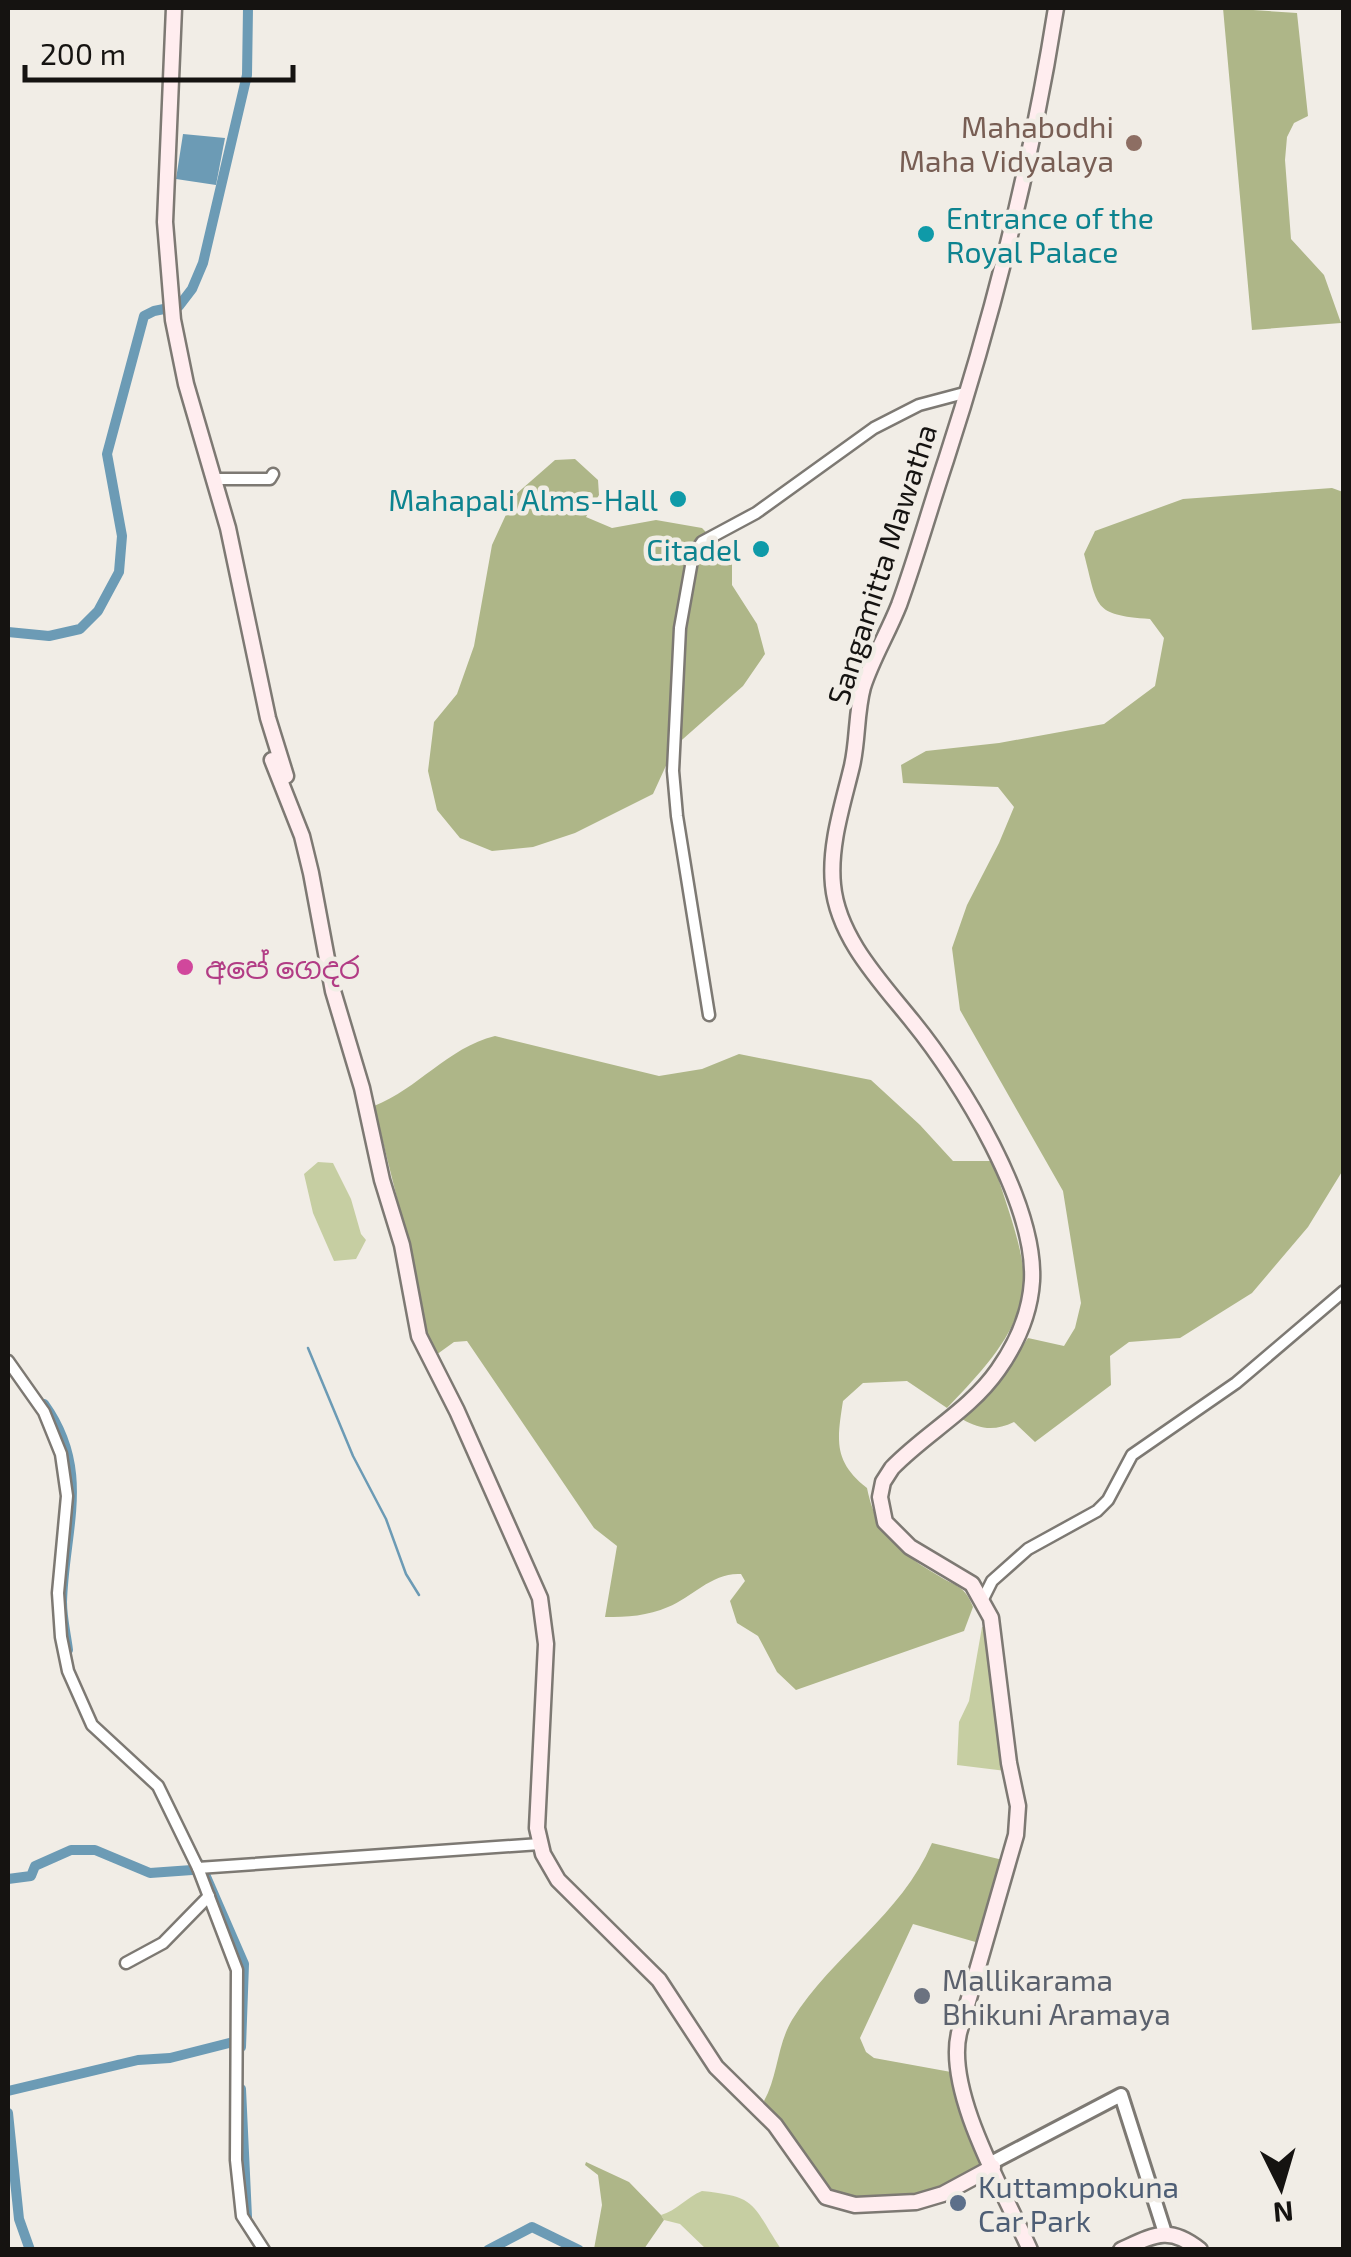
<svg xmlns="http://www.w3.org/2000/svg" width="1351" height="2257" font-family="'Exo 2','Noto Sans Sinhala',sans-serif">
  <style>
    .green { fill: #c6cea2 }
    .forest { fill: #aeb688 }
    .water { fill: #6c9bb5 }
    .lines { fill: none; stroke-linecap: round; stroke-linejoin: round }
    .stream { stroke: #6c9bb5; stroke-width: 2.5 }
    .canal { stroke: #6c9bb5; stroke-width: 10 }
    .minor-casing { stroke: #7d7973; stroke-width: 15 }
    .tertiary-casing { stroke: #7d7973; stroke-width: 18 }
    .secondary-casing { stroke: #7d7973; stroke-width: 19 }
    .minor { stroke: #fff; stroke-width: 10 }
    .tertiary { stroke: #fff; stroke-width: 12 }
    .secondary { stroke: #ffedef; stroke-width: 14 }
    .education-dot { fill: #8d6e63; stroke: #f1ede6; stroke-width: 4 }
    .culture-dot { fill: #0f9aa8; stroke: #f1ede6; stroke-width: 4 }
    .hotel-dot { fill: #d1479c; stroke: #f1ede6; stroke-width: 4 }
    .worship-dot { fill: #6b7280; stroke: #f1ede6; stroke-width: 4 }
    .service-dot { fill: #5c6f8a; stroke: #f1ede6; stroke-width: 4 }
    .labels { text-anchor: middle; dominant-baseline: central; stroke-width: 9; stroke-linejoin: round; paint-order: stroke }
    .education-label { font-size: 30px; fill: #785e54; stroke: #f1ede6; text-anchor: end }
    .culture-label { font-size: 30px; fill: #0d838f; stroke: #f1ede6; text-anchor: end }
    .street-label { font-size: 30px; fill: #151311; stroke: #f1ede6 }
    .hotel-label { font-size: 30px; fill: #b23c85; stroke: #f1ede6; text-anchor: start }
    .worship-label { font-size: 30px; fill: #5b616d; stroke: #f1ede6; text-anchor: start }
    .service-label { font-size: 30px; fill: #4e5e75; stroke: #f1ede6; text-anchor: start }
  </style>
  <rect width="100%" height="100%" fill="#f1ede6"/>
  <g class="green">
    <polygon points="318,1162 333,1163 351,1199 361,1234 366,1240 356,1259 334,1261 313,1213 304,1174"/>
    <polygon points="988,1626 1006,1771 957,1765 959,1722 969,1701 982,1627"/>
    <path d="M702,2191C759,2197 751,2204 781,2249H706L680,2224L664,2220L661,2215C676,2211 687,2197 702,2191Z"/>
  </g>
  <g class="forest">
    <polygon points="1223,8 1297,13 1308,116 1294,123 1287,137 1285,160 1291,239 1324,275 1341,323 1252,330"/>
    <polygon points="575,459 598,480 599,495 586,517 612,528 656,520 702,528 732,559 732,585 757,624 765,654 743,686 675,746 653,794 575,833 533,847 492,851 460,838 437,810 428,771 434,722 457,694 474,646 492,545 515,495 555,460"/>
    <path d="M1332,488L1343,492V1170L1308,1227L1252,1293L1180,1338L1129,1342L1110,1356L1111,1385L1035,1442L1014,1422C995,1431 981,1430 962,1419L1000,1379L1028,1338L1064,1346L1075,1328L1081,1303L1063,1191L960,1010L952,948L967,905L999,843L1014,807L998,787L903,783L901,765L926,751L999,743L1104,724L1155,686L1164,638L1150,619C1092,615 1098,607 1084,554L1095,531L1183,499Z"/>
    <path d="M495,1036L659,1076L702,1069L739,1054L871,1080L920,1125L953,1161H993C1003,1196 1018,1232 1023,1267C1031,1323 982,1371 947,1408L907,1381L863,1383L843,1401C837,1440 833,1461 867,1488C876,1534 901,1554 939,1576C957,1587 965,1586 973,1607L964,1631L796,1690L777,1672L758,1636L737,1623L730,1601L745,1581L741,1574C713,1572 692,1597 668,1607C648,1616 627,1617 605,1617L617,1546L594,1528L467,1341L454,1342L436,1355L424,1336L409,1246L374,1106C418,1089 447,1048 495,1036Z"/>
    <path d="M932,1843L1003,1860L979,1943L913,1924L860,2038L866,2052L874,2058L951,2072L970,2139L983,2164C926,2198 896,2204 829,2194L764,2101C778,2076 777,2045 792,2020C833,1954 901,1916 932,1843Z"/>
    <polygon points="586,2162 629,2182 661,2215 664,2220 644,2249 594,2249 602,2205 598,2175 585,2165"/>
  </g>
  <polygon class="water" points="183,134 225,138 216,185 176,179"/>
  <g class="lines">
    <polyline class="stream" points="308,1348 353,1456 386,1519 406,1574 419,1595"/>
    <g class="canal">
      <polyline points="8,632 49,636 80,629 98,611 119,572 122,536 107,454 144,316 154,311 179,306 192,289 203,263 247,75 248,8"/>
      <path d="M44,1404C92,1471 64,1529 62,1602C62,1618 66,1634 68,1650"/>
      <polyline points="204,1872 244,1964 241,2047"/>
      <polyline points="8,1879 31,1876 35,1866 71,1850 95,1850 150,1873 192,1870 200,1864"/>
      <polyline points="241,2089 247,2217"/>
      <polyline points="8,2091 138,2060 170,2058 241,2040"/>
      <polyline points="8,2113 19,2219 30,2250"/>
      <polyline points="488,2250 532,2227 579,2250"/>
    </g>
    <defs>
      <g id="minor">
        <polyline points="215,479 270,479 273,474"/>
        <polyline points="709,1015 677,816 673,771 680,628 693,555 702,542 756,513 874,428 919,405 968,392"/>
        <polyline points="8,1361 44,1412 61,1454 67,1496 58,1593 61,1637 68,1671 92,1725 158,1786 198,1868 540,1844"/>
        <polyline points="983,1599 992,1581 1028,1549 1097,1511 1108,1500 1132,1455 1236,1383 1344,1291"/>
        <polyline points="198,1868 237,1970 236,2160 242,2216 264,2250"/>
        <polyline points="126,1963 163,1943 209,1896"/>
      </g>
      <polyline id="tertiary" points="991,2163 1121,2095 1165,2233"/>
      <g id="secondary">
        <polyline points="174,8 165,222 173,320 186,384 228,528 268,718 286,776 272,760 302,836 311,873 333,991 362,1088 382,1180 402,1245 419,1336 457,1411 540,1598 546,1644 537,1828 543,1854 558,1880 659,1980 716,2067 775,2125 826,2197 855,2205 916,2202 943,2194 993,2167"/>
        <path d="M1030,2250C1005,2193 945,2093 959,2033L1016,1835L1018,1806L1009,1763L991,1618L972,1584L910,1547L885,1522L880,1497L883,1482L892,1468C926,1433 970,1410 998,1370C1017,1343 1030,1314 1032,1281C1036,1203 961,1081 913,1022C881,982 838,938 833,885C829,845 843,804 852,766C858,740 856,713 863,687C872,659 888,633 899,605C916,558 930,508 946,460C994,312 1032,161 1056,8"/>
        <path d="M1121,2250C1154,2235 1169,2225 1200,2250"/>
      </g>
    </defs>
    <use href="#minor" class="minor-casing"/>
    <use href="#tertiary" class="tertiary-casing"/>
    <use href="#secondary" class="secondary-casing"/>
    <use href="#minor" class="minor"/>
    <use href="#tertiary" class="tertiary"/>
    <use href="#secondary" class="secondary"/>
  </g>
  <circle class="education-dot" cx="1134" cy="143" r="10"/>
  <g class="culture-dot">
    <circle cx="926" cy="234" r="10"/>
    <circle cx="678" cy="499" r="10"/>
    <circle cx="761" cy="549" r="10"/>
  </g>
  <circle class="hotel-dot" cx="185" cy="967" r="10"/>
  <circle class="worship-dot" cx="922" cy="1996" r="10"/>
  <circle class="service-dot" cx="958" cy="2203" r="10"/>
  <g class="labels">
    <g class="education-label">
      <text x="1114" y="126">Mahabodhi<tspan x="1114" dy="34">Maha Vidyalaya</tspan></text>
    </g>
    <g class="culture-label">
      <text x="946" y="217" text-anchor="start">Entrance of the<tspan x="946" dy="34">Royal Palace</tspan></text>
      <text x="658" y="499">Mahapali Alms-Hall</text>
      <text x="741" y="549">Citadel</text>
    </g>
    <g class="street-label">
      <text transform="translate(881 564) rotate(-72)">Sangamitta Mawatha</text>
    </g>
    <g class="hotel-label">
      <text x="205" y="967">අපේ ගෙදර</text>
    </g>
    <g class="worship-label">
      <text x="942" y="1979">Mallikarama<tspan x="942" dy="34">Bhikuni Aramaya</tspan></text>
    </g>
    <g class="service-label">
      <text x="978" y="2186">Kuttampokuna<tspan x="978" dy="34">Car Park</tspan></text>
    </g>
  </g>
  <rect width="1351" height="2257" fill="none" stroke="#151311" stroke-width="20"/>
  <g transform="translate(1281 2187) rotate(175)" stroke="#f1ede6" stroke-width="8" paint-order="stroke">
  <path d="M0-8L18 38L0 25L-18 38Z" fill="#151311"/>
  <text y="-15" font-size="28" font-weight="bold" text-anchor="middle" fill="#151311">N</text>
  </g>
  <path d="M25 65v15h268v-15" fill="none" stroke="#151311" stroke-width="5"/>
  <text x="40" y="65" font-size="30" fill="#151311" stroke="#f1ede6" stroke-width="8" paint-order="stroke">200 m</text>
</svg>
